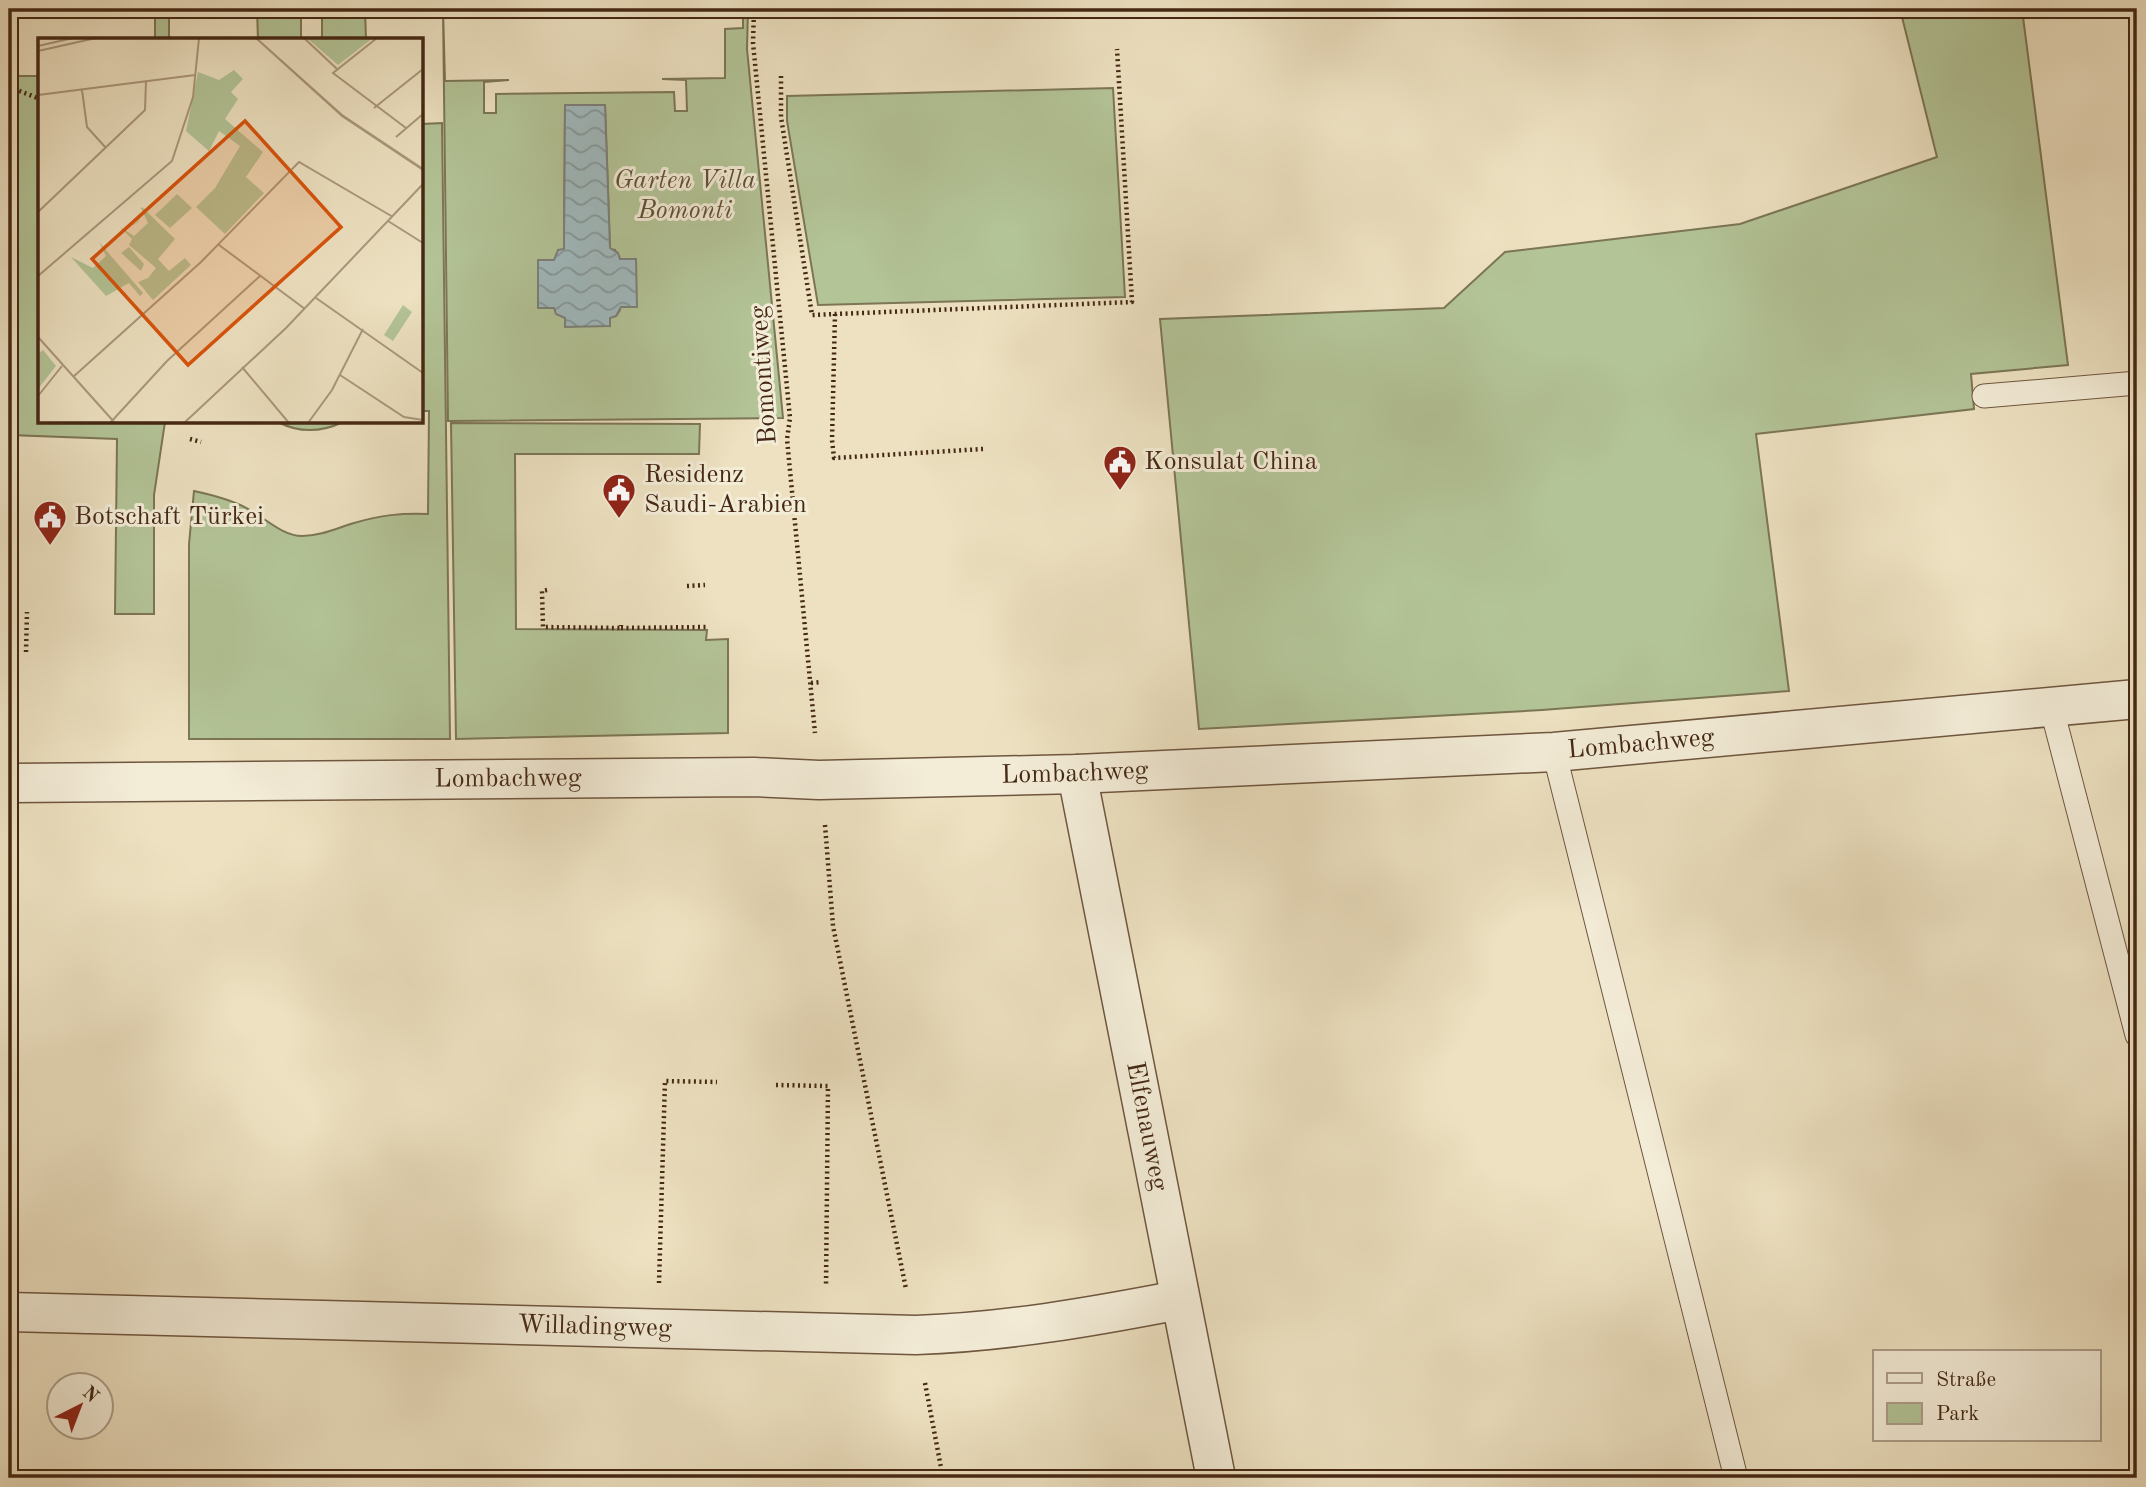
<svg xmlns="http://www.w3.org/2000/svg" width="2146" height="1487" font-family="'Old Standard TT',serif">
  <style>
    .green { fill: #b3c497; stroke: #7c7656; stroke-width: 2; fill-rule: evenodd }
    .water { fill: url(#water-waves); stroke: #7c807b; stroke-width: 2 }
    .lines { fill: none; stroke-linecap: round; stroke-linejoin: round }
    .service-casing { stroke: #6f563f; stroke-width: 25 }
    .minor-casing { stroke: #6f563f; stroke-width: 41 }
    .path { stroke: #452814; stroke-width: 4.5; stroke-dasharray: 2 3.5; stroke-linecap: butt }
    .service { stroke: #f3ecd7; stroke-width: 23 }
    .minor { stroke: #f3ecd7; stroke-width: 38 }
    .labels { text-anchor: middle; dominant-baseline: central; stroke-width: 6; stroke-linejoin: round; paint-order: stroke }
    .park-label { font-size: 26px; font-style: italic; fill: #604f35; stroke: #f3ecd7 }
    .street-label { font-size: 26px; fill: #452814; stroke: #f3ecd7 }
    .poi-label { font-size: 26px; fill: #452814; stroke: #f3ecd7; text-anchor: start }
    .inset-road { fill: none; stroke: #aa977c; stroke-width: 2 }
    .view { fill: #d8540d; fill-opacity: 0.15; stroke: #d8540d; stroke-width: 3.5 }
    .inset-edge { fill: none; stroke: #452814; stroke-width: 3.5 }
  </style>
  <defs>
    <pattern id="water-waves" width="16" height="10" patternUnits="userSpaceOnUse" patternTransform="scale(1.75)"><rect width="16" height="10" fill="#a0babf"/><path d="M0 5q4-4 8 0t8 0" fill="none" stroke="#84979a"/></pattern>
  </defs>
  <rect width="100%" height="100%" fill="#ede1c1"/>
  <filter id="stains"><feTurbulence type="fractalNoise" baseFrequency=".00286" numOctaves="4"/><feColorMatrix values="0 0 0 0 .2 0 0 0 0 .09 0 0 0 0 .02 0 0 0 .5 -.17"/></filter>
  <radialGradient id="worn" r=".72"><stop offset=".6" stop-color="#630" stop-opacity="0"/><stop offset="1" stop-color="#630" stop-opacity=".3"/></radialGradient>
  <g class="green">
    <rect x="155" y="9" width="14" height="31"/>
    <polygon points="257,9 301,9 301,40 258,40"/>
    <polygon points="322,9 365,9 366,40 322,40"/>
    <path d="M443,9L445,81L509,80L484,82V113H496V94L674,92L675,111H687L686,80L662,79L725,78V29L743,28V9H748L747,49L783,418L448,421ZM605,105L610,249L615,250L620,259V310L616,316L610,317V326L565,318L554,308L538,307L539,260H554L564,249L565,106Z"/>
    <polygon points="1900,9 2022,9 2068,365 1971,374 1974,409 1756,434 1789,691 1542,710 1199,729 1160,319 1444,308 1505,252 1740,224 1937,157"/>
    <polygon points="9,76 40,76 40,422 165,422 154,495 154,614 115,614 117,439 9,435"/>
    <polygon points="1113,88 1125,297 818,305 787,121 787,96"/>
    <path d="M442,123L450,739H189V544L194,491C213,495 233,500 250,510C266,519 283,536 302,536C321,536 337,528 354,523C381,515 401,513 428,514L429,411H422V124Z"/>
    <path d="M278,422H343C322,432 299,433 278,422Z"/>
    <polygon points="451,423 700,424 699,454 515,454 516,629 707,630 706,640 728,639 728,733 456,739"/>
  </g>
  <polygon class="water" points="565,105 605,105 610,248 618,253 620,259 636,259 637,307 621,307 616,316 610,318 610,326 565,327 565,318 556,314 554,308 538,308 538,260 554,260 558,250 564,249"/>
  <g class="lines">
    <defs>
      <g id="service">
        <polyline points="1984,396 2137,383"/>
        <polyline points="2051,706 2137,1035"/>
        <polyline points="1554,752 1736,1478"/>
      </g>
      <g id="minor">
        <path id="s1" d="M1077,774L1216,1478"/>
        <path id="s2" d="M9,783L754,777L819,780L1077,774L1554,752L2137,699"/>
        <path id="s3" d="M9,1312L916,1335C1005,1332 1091,1317 1179,1300"/>
      </g>
    </defs>
    <use href="#service" class="service-casing"/>
    <use href="#minor" class="minor-casing"/>
    <g class="path">
      <polyline points="754,9 753,43 790,418 787,439 815,733"/>
      <polyline points="781,76 781,117 812,315 1132,302 1117,49"/>
      <polyline points="9,87 40,99"/>
      <polyline points="835,314 832,440 834,458 983,449"/>
      <polyline points="190,439 201,442"/>
      <polyline points="687,586 705,585"/>
      <polyline points="547,590 542,591 543,627 621,628 621,625"/>
      <polyline points="621,628 706,627"/>
      <polyline points="26,652 27,612"/>
      <polyline points="811,683 822,682"/>
      <polyline points="825,825 833,926 906,1289"/>
      <polyline points="776,1085 828,1086 826,1286"/>
      <polyline points="659,1283 665,1081 717,1082"/>
      <polyline points="925,1383 943,1478"/>
    </g>
    <use href="#service" class="service"/>
    <use href="#minor" class="minor"/>
  </g>
  <defs>
    <symbol id="civic-pin" viewBox="-11 -11 22 30"><path d="M0 17L-7.5 6A9.5 9.5 0 1 1 7.5 6Z" fill="#8f2418" stroke="#f3ecd7"/><path d="M-.6-6.5H3V-4.5H.6V-3L4-1V1h2V6H-6V1h2V-1L-.6-3ZM-1.2 2.5V6h2.4V2.5Z" fill="#fff"/></symbol>
  </defs>
  <g fill-rule="evenodd">
    <use href="#civic-pin" x="1101" y="443" width="38" height="52"/>
    <use href="#civic-pin" x="600" y="471" width="38" height="52"/>
    <use href="#civic-pin" x="31" y="498" width="38" height="52"/>
  </g>
  <g class="labels">
    <g class="park-label">
      <text x="685" y="181">Garten Villa<tspan x="685" dy="30">Bomonti</tspan></text>
    </g>
    <g class="street-label">
      <text transform="translate(764 375) rotate(-94)">Bomontiweg</text>
      <text stroke="none"><textPath href="#s2" startOffset="1633">Lombachweg</textPath></text>
      <text stroke="none"><textPath href="#s2" startOffset="1066">Lombachweg</textPath></text>
      <text stroke="none"><textPath href="#s2" startOffset="499">Lombachweg</textPath></text>
      <text stroke="none"><textPath href="#s1" startOffset="359">Elfenauweg</textPath></text>
      <text stroke="none"><textPath href="#s3" startOffset="586">Willadingweg</textPath></text>
    </g>
    <g class="poi-label">
      <text x="1144" y="462">Konsulat China</text>
      <text x="644" y="475">Residenz<tspan x="644" dy="30">Saudi-Arabien</tspan></text>
      <text x="74" y="517">Botschaft Türkei</text>
    </g>
  </g>
  <g transform="translate(38 38)">
    <rect width="385" height="385" fill="#ede1c1"/>
    <path d="M269,0H335L300,27ZM196,32L205,41L193,54L200,61L187,81L225,114L208,139L226,155L187,196L158,169L177,150L202,108L181,93L171,113L148,93L160,34L181,42ZM139,156L154,170L132,190L117,177ZM104,169L137,201L120,221L131,233L147,220L153,227L115,262L100,244L110,240L118,230L91,207L94,201L82,189L96,198L110,185L103,170L99,174L103,178L99,185L95,187L94,186L90,190L94,186L98,185L102,178L99,174ZM61,204L105,255L102,258L91,245L68,258L33,219L55,230L68,218ZM91,209L106,226L103,233L83,215ZM365,267L374,274L355,303L346,297ZM5,312L18,328L0,351V316Z" fill="#b3c497"/>
    <path class="inset-road" d="M218,0L304,77L385,131M218,0L304,78L385,132M266,0L299,31M339,0L295,35L368,90M0,8L35,0M0,13L58,0M44,52L49,89L68,110M0,57L157,37M336,70L385,31M358,99L385,76M0,174L107,72L108,43M350,183L385,205M181,207L267,271M0,238L134,123L155,59L161,0M278,260L385,335M0,299L77,385M204,329L251,385M302,337L366,379L385,382M35,339L163,224L261,124L355,179M0,358L24,328M72,385L129,323L222,238M146,385L248,290L385,146M270,385L294,352L325,291"/>
    <path class="view" d="M207,83L303,189L150,327L54,221Z"/>
    <rect width="385" height="385" class="inset-edge"/>
  </g>
  <rect width="2146" height="1487" fill="none" stroke="#ede1c1" stroke-width="35"/>
  <rect x="10" y="10" width="2125" height="1466" fill="none" stroke="#452814" stroke-width="3.5"/>
  <rect x="18" y="18" width="2111" height="1452" fill="none" stroke="#452814" stroke-width="2"/>
  <rect x="1873" y="1350" width="228" height="91" fill="#f3ecd7" stroke="#ad9e89" stroke-width="2"/>
  <rect x="1887" y="1373" width="35" height="10" fill="#f3ecd7" stroke="#ad9e89" stroke-width="2"/>
  <text x="1936" y="1386" font-size="21" fill="#452814">Straße</text>
  <rect x="1887" y="1403" width="35" height="21" fill="#b3c497" stroke="#ad9e89" stroke-width="2"/>
  <text x="1936" y="1420" font-size="21" fill="#452814">Park</text>
  <g transform="translate(80 1406) rotate(42)"><circle r="33" fill="#f3ecd7" stroke="#ad9e89" stroke-width="2"/>
  <path d="M0-5L12 26L0 18L-12 26Z" fill="#8f2418"/>
  <text y="-10" font-size="19" font-weight="bold" text-anchor="middle" fill="#452814">N</text>
  </g>
  <rect width="100%" height="100%" filter="url(#stains)"/>
  <rect width="100%" height="100%" fill="url(#worn)"/>
</svg>
